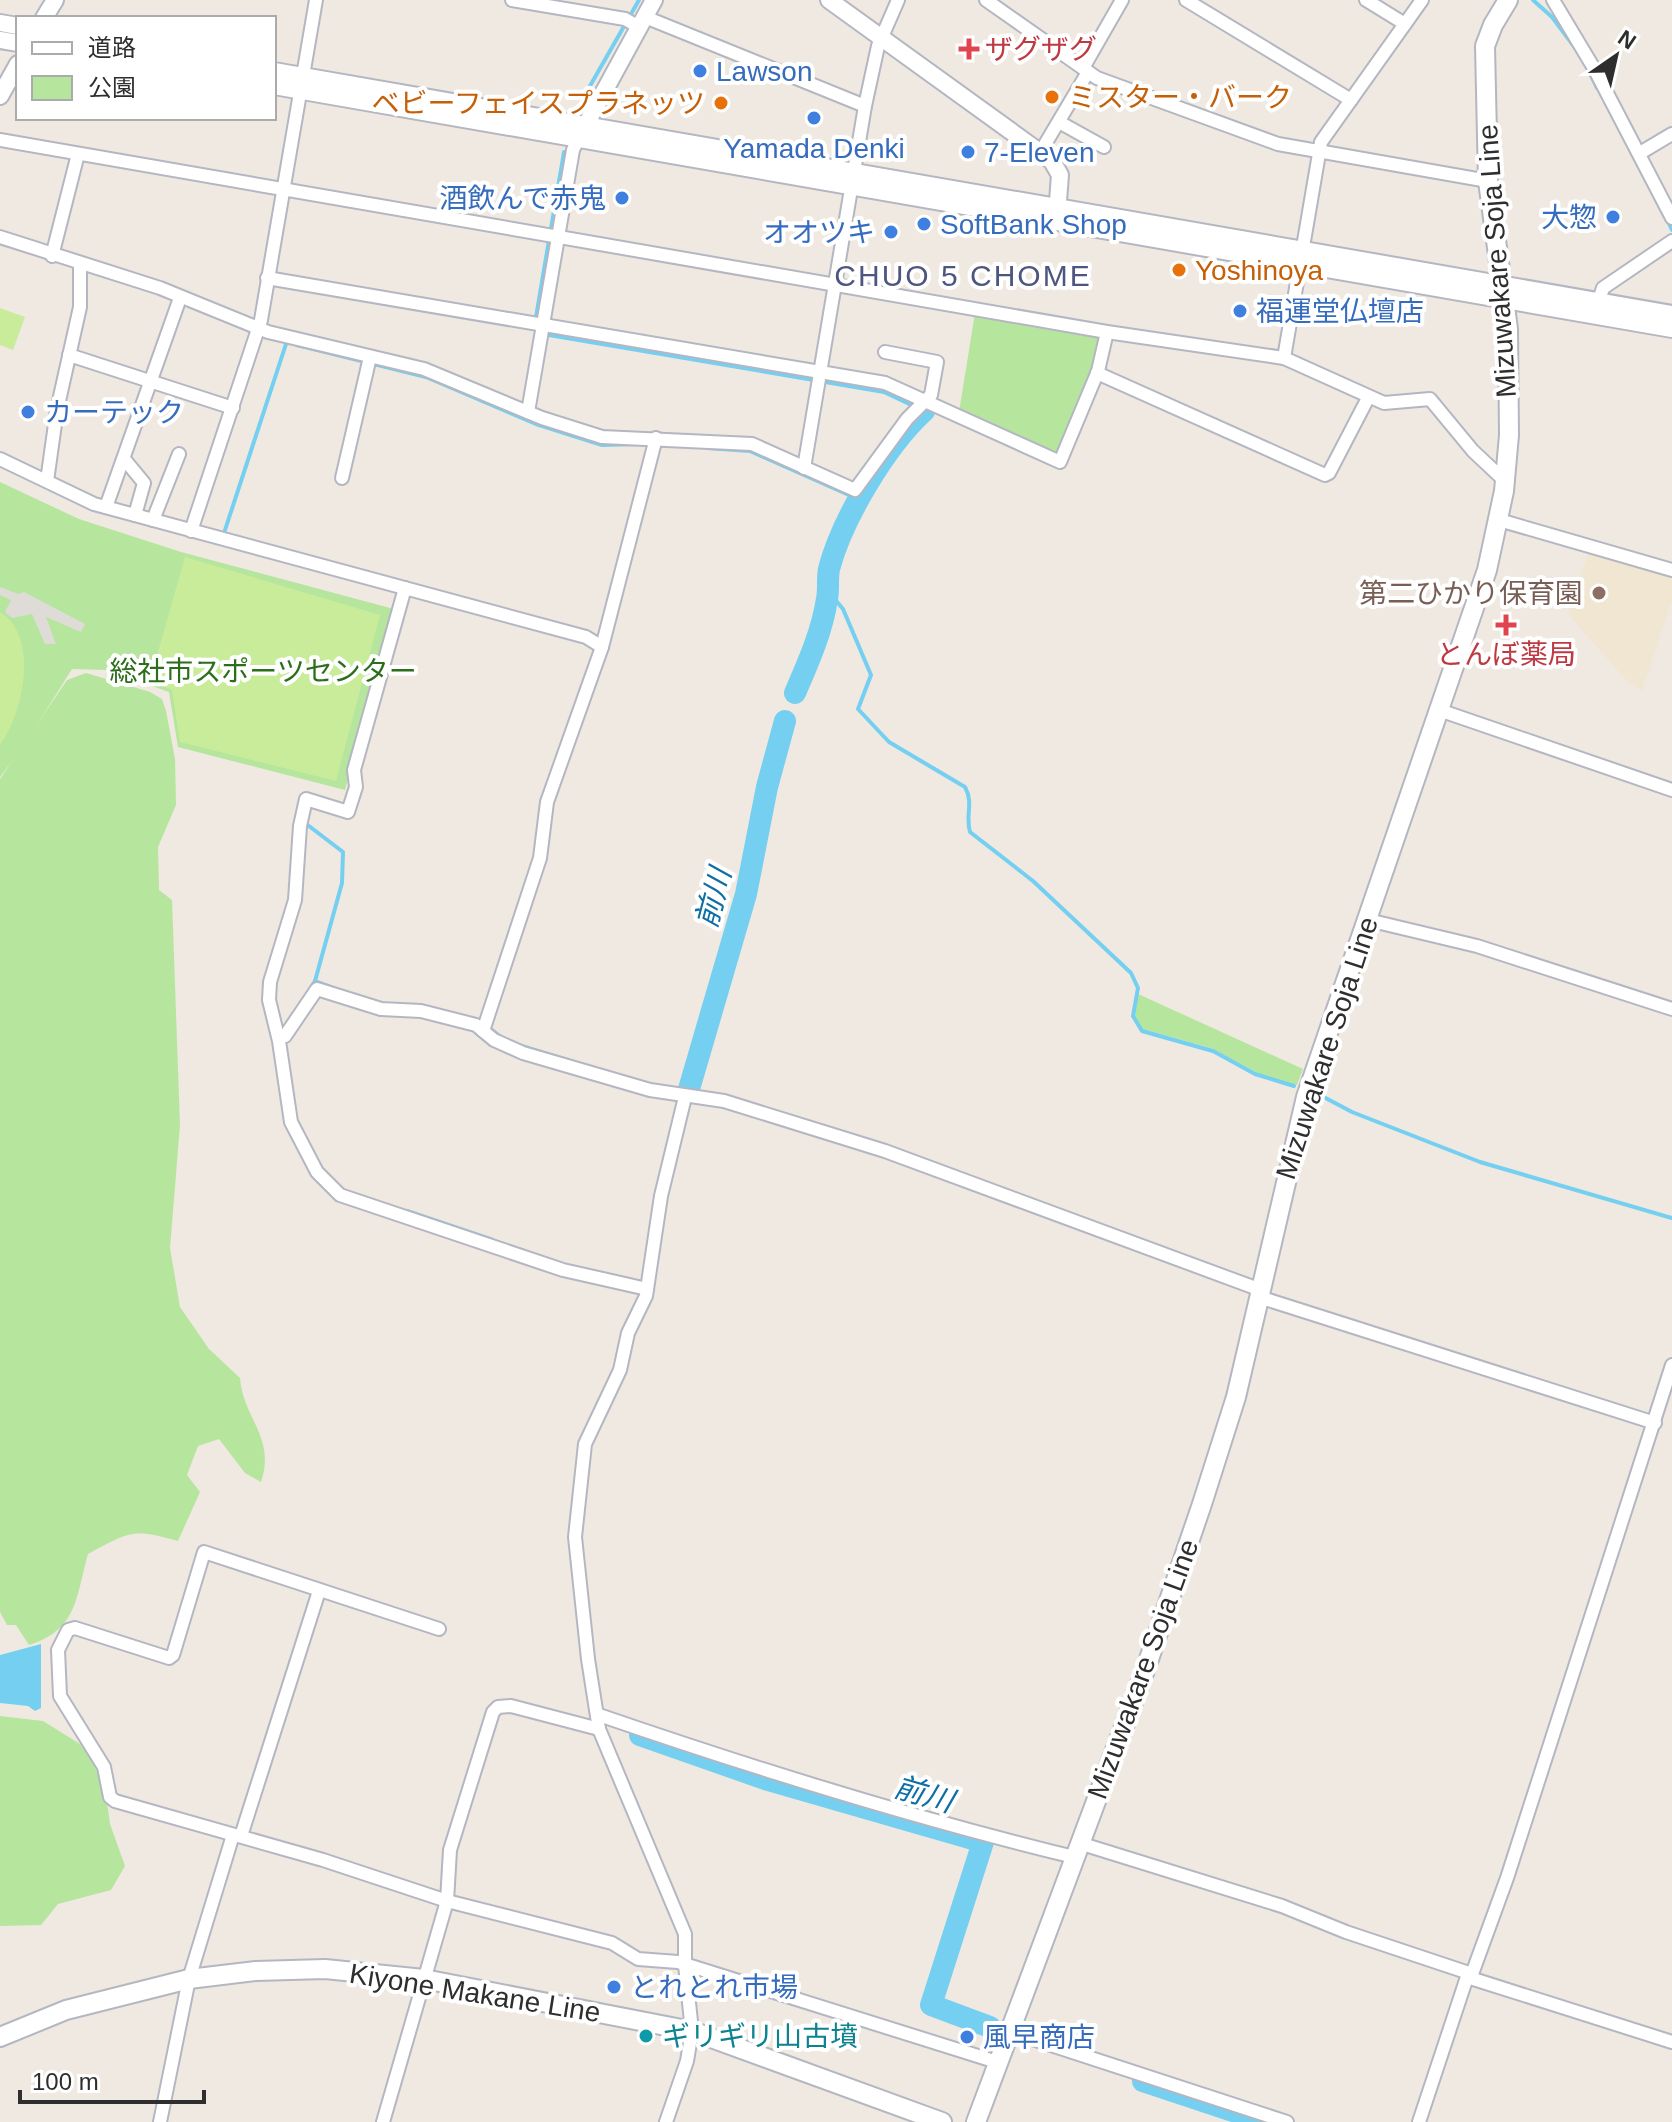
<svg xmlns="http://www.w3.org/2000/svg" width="1672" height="2122" font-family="Arial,'Noto Sans JP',sans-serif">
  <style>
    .education { fill: #f0e6d1 }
    .green { fill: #b6e59e }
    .pitch { fill: #c9ec9a }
    .plaza { fill: #dfdcd8 }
    .water { fill: #75cff0 }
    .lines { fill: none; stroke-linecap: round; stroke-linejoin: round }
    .stream { stroke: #75cff0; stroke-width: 4 }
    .river { stroke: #75cff0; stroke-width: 22 }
    .minor-casing { stroke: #b4b7c1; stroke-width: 16 }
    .tertiary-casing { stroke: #b4b7c1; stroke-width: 20 }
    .secondary-casing { stroke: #b4b7c1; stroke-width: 22 }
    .minor { stroke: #fff; stroke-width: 12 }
    .tertiary { stroke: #fff; stroke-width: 16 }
    .secondary { stroke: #fff; stroke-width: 18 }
    .health-dot { fill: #e0444e; stroke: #fff; stroke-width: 3 }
    .shop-dot { fill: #3f7fe0; stroke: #fff; stroke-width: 3 }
    .food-dot { fill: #e8710a; stroke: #fff; stroke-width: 3 }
    .education-dot { fill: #8d6e63; stroke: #fff; stroke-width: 3 }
    .culture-dot { fill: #0f9aa8; stroke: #fff; stroke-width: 3 }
    .labels { text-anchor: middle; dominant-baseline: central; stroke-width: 8; stroke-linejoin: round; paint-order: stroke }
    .health-label { font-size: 28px; fill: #be3a42; stroke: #fff; text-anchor: start }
    .shop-label { font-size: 28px; fill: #366cbe; stroke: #fff; text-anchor: start }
    .food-label { font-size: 28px; fill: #c56008; stroke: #fff; text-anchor: start }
    .street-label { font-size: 28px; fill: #2e2e2e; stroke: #fff }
    .education-label { font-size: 28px; fill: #785e54; stroke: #fff; text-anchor: end }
    .park-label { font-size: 28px; fill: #2c6e1b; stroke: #fff }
    .culture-label { font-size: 28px; fill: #0d838f; stroke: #fff; text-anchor: start }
    .neighbourhood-label { font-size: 30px; letter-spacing: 2px; fill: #4d5680; stroke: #fff }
    .water-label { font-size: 30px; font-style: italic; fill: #0d6fa3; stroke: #fff }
  </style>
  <rect width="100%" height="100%" fill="#efe9e1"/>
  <polygon class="education" points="1590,549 1672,574 1672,600 1642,691 1630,684 1568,614"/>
  <g class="green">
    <polygon points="975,313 1097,333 1100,340 1097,355 1061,453 1055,455 959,412"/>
    <polygon points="0,482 79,519 181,552 394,609 345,790 178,747 169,692 106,670 72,669 23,747 0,777"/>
    <path d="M86,673L150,692L162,699L166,711L175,759L176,805L158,847L159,890L172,900L180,1125L170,1248L180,1307L209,1349L240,1378C243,1418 276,1438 261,1482L245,1473L219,1439L198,1446L187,1475L200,1492L178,1541C131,1528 130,1532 88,1554C76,1596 78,1630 29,1645L16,1625H7L0,1612V779L67,680Z"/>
    <polygon points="1138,994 1303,1069 1297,1085 1263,1076 1211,1048 1142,1029 1135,1016"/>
    <polygon points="0,1716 43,1721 80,1744 93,1762 106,1794 110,1824 125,1866 111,1890 58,1904 41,1925 0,1926"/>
  </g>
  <g class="pitch">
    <polygon points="0,308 25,317 13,350 0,345"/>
    <polygon points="185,557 380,615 336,781 180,742 172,690 150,680"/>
    <path d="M0,612C40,637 23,713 0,745Z"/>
  </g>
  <polygon class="plaza" points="0,587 18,594 24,592 85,624 81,632 46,617 56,644 45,644 32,614 12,618 5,612 11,600 0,595"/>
  <polygon class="water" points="41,1644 41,1708 35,1711 28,1706 0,1703 0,1655"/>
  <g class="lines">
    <g class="stream">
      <polyline points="1533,0 1552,17 1576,49"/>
      <polyline points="1587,67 1597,88"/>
      <polyline points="582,100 639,0"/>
      <polyline points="1667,219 1672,230"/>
      <polyline points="536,317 564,152"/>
      <polyline points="549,335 884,392 924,411"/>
      <polyline points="297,345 426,377 536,424 602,445 639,444"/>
      <polyline points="707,448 750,451 858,499"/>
      <polyline points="225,530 287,341"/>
      <path d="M828,591L843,609L871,675L858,709L889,742L965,787C974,803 965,816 970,832L1033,881L1131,973L1138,988L1133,1016L1142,1031L1213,1051L1255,1074L1294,1086"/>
      <polyline points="305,823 343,852 342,883 315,981 308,992"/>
      <polyline points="315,981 331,987"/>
      <polyline points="492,1030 502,1038"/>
      <polyline points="518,1045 567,1060"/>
      <polyline points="1318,1094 1352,1112 1480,1162 1672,1218"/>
      <polyline points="407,1211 493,1240"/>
    </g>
    <g class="river">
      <path d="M795,693C808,663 822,632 827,599C829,589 827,579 829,569C842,519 886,446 924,411"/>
      <polyline points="689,1089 746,894 767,787 785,721"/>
      <polyline points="640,1735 768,1780 983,1842 931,2005 990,2027"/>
      <polyline points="1143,2081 1266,2122"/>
    </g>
    <defs>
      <g id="minor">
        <polyline points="512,0 625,19 639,27"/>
        <polyline points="986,0 1097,78 1278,144 1488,181"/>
        <polyline points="1186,0 1351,100"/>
        <polyline points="1366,0 1405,24"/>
        <polyline points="1553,0 1595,70 1672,218"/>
        <polyline points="645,17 865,106"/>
        <polyline points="1083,68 1122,0"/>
        <polyline points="1059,122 1104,147"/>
        <polyline points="0,140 1107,332 1284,358 1321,142 1422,0"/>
        <polyline points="1041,151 1088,72"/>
        <polyline points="1640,153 1672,134"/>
        <polyline points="0,237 160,288 268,332 424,369 542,418 602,437 752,444 855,490 907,419 931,395 937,362 885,352"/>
        <polyline points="52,256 78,154"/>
        <polyline points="267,278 885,383 1060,462 1098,371 1107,332"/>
        <polyline points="1599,300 1603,288 1672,241"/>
        <polyline points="69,355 233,408"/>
        <polyline points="1284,358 1384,403 1430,399 1473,451 1505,481"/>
        <polyline points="1097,373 1325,475 1329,473 1368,398"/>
        <polyline points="528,412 573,150 578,139"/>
        <polyline points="0,459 94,504 586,637 602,647"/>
        <polyline points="125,460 144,483 135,515"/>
        <polyline points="804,468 865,106 878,46 898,0"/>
        <polyline points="342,478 370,357"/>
        <polyline points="47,481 57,410 80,307 80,264"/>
        <polyline points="106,507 180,298"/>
        <polyline points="153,520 179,454"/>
        <polyline points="1499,520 1672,570"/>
        <polyline points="191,531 261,320 316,0"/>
        <polyline points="405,588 354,770 356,787 348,812 306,799 300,826 295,900 270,982 269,1000 279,1041 291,1122 317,1172 340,1195 563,1270 647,1289"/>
        <polyline points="1439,710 1672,790"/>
        <polyline points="1368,920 1477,946 1672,1009"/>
        <polyline points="483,1031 540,858 547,802 602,647 656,438"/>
        <polyline points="285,1036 317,989 381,1009 421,1011 476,1025 494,1040 523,1053 650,1090 724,1101 885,1151 1261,1290"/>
        <polyline points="1259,1297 1655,1423"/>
        <polyline points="439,1629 204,1552 173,1655 169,1658 75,1628 68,1630 58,1650 60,1696 104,1767 110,1797 115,1801 323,1860 447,1901 612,1943 638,1959 678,1962 997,2062"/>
        <path d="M599,1715C756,1769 913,1818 1074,1857"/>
        <polyline points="241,1836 319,1591"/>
        <polyline points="1079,1843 1282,1906 1346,1932 1472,1974"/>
        <polyline points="1467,1977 1672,2042"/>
        <polyline points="1008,2031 1287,2122"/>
        <polyline points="160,2122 189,1979 233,1835"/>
        <polyline points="383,2122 447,1901 450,1850 493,1712 498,1707 511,1706 599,1729"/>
        <polyline points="666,2122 687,2061 692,2031 685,1965 685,1934 599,1729 588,1659 575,1537 585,1444 620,1370 628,1333 646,1296 661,1196 685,1097"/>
        <polyline points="1419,2122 1467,1977 1472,1974 1507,1878 1672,1365"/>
      </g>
      <g id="tertiary">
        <polyline points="829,0 1052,161 1060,175 1057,214"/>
        <polyline points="44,18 55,0"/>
        <polyline points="0,23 18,26"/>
        <polyline points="0,40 18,43"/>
        <polyline points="274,71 1672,314"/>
        <polyline points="274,86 1672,329"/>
        <polyline points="0,96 18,64"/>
        <polyline points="582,132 654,0"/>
      </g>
      <g id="secondary">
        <polyline points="0,2037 66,2010 189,1979 256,1971 325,1969 424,1979 692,2031 942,2122"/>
        <polyline points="976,2122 1147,1665 1202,1504 1236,1397 1306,1097 1487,570 1504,491 1509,435 1508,329 1488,181 1485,46 1493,25 1508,0"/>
      </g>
    </defs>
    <use href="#minor" class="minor-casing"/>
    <use href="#tertiary" class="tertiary-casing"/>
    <use href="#secondary" class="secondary-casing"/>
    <use href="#minor" class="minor"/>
    <use href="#tertiary" class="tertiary"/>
    <use href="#secondary" class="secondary"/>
  </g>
  <g class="health-dot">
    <path d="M965 37h8v8h8v8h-8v8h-8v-8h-8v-8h8z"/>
    <path d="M1502 613h8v8h8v8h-8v8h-8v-8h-8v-8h8z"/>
  </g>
  <g class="shop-dot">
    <circle cx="700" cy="71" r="8"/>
    <circle cx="814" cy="118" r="8"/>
    <circle cx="968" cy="152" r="8"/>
    <circle cx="622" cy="198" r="8"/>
    <circle cx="1613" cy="217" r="8"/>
    <circle cx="924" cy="224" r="8"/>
    <circle cx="891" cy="232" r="8"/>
    <circle cx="1240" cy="311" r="8"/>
    <circle cx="28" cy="412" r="8"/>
    <circle cx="614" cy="1987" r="8"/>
    <circle cx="967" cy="2037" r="8"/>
  </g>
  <g class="food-dot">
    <circle cx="1052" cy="97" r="8"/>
    <circle cx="721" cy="103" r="8"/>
    <circle cx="1179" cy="270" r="8"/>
  </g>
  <circle class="education-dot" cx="1599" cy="593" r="8"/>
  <circle class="culture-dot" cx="646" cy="2036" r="8"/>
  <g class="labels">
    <g class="health-label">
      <text x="985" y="49">ザグザグ</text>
      <text x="1506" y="654" text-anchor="middle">とんぼ薬局</text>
    </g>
    <g class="shop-label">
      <text x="716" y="71">Lawson</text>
      <text x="814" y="148" text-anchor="middle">Yamada Denki</text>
      <text x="984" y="152">7-Eleven</text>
      <text x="606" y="198" text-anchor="end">酒飲んで赤鬼</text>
      <text x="1597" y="217" text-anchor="end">大惣</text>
      <text x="940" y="224">SoftBank Shop</text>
      <text x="875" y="232" text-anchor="end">オオツキ</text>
      <text x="1256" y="311">福運堂仏壇店</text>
      <text x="44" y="412">カーテック</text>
      <text x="630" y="1987">とれとれ市場</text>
      <text x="983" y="2037">風早商店</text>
    </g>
    <g class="food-label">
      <text x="1068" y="97">ミスター・バーク</text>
      <text x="705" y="103" text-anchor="end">ベビーフェイスプラネッツ</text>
      <text x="1195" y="270">Yoshinoya</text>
    </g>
    <g class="street-label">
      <text transform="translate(1497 261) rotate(-94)">Mizuwakare Soja Line</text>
      <text transform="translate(1327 1048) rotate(-72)">Mizuwakare Soja Line</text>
      <text transform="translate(1143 1669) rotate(-70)">Mizuwakare Soja Line</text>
      <text transform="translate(475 1993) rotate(9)">Kiyone Makane Line</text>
    </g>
    <g class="education-label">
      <text x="1583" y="593">第二ひかり保育園</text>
    </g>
    <g class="park-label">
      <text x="263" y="671">総社市スポーツセンター</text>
    </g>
    <g class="culture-label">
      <text x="662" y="2036">ギリギリ山古墳</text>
    </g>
    <g class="neighbourhood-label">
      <text x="963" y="275">CHUO 5 CHOME</text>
    </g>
    <g class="water-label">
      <text transform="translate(713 898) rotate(-75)">前川</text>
      <text transform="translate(924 1794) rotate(16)">前川</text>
    </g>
  </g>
  <rect x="16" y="16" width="260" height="104" fill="#ffffff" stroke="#ababab" stroke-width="2"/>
  <rect x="32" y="42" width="40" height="12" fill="#ffffff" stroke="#ababab" stroke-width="2"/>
  <text x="88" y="56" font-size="24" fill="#2e2e2e">道路</text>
  <rect x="32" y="76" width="40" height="24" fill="#b6e59e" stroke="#ababab" stroke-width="2"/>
  <text x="88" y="96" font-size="24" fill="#2e2e2e">公園</text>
  <g transform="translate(1616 56) rotate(34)" stroke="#ffffff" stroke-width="6" paint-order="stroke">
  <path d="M0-6L14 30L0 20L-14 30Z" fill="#2e2e2e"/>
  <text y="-12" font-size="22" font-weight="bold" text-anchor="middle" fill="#2e2e2e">N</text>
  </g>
  <path d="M20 2090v12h184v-12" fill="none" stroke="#2e2e2e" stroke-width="4"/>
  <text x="32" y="2090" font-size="24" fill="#2e2e2e" stroke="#ffffff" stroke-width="6" paint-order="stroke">100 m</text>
</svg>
